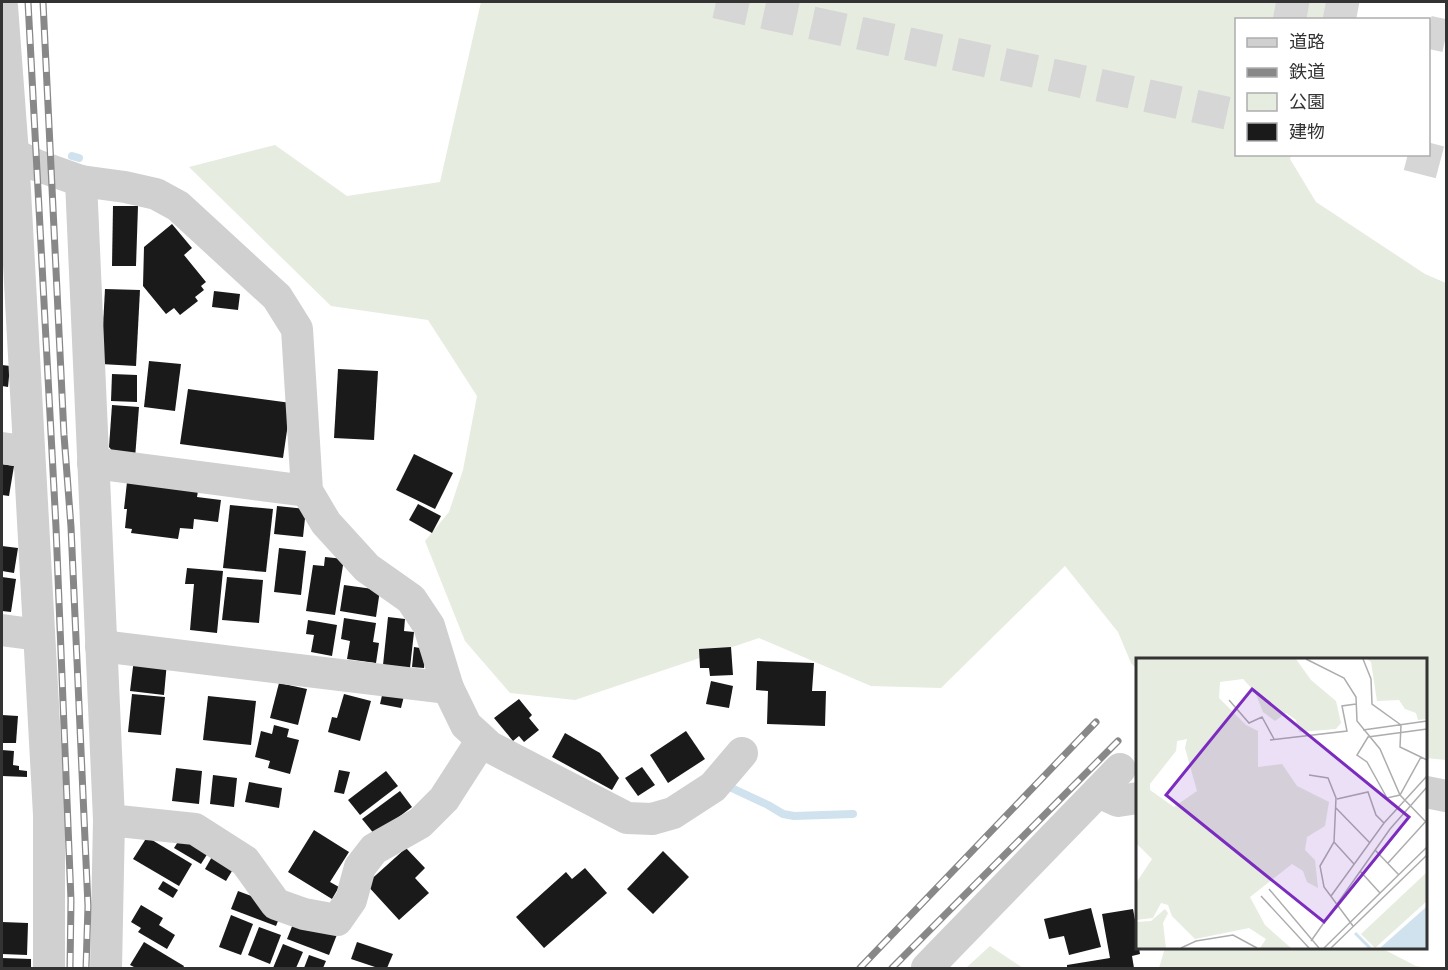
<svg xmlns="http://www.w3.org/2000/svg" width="1448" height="970" font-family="'Archivo Narrow','Noto Sans JP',sans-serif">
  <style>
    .green { fill: #e6ecdf }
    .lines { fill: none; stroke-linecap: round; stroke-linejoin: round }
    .stream { stroke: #cfe2ee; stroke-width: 8 }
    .building { fill: #1a1a1a }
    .motorway-tunnel { stroke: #d6d6d6; stroke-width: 33; stroke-dasharray: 33 16; stroke-linecap: butt }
    .minor { stroke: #d0d0d0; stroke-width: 32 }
    .rail-casing { stroke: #888; stroke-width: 7 }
    .rail { stroke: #fff; stroke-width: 4.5; stroke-dasharray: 14; stroke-linecap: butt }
    .inset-river { fill: none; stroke: #cfe2ee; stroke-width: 3 }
    .inset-road { fill: none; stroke: #adadad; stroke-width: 1.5 }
    .view { fill: #7b2cbf; fill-opacity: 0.15; stroke: #7b2cbf; stroke-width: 3 }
    .inset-edge { fill: none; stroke: #333; stroke-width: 3 }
  </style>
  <rect width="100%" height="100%" fill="#fff"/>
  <g class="green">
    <polygon points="481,2 1336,2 1327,19 1236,20 1236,154 1291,155 1290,159 1316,202 1425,274 1446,283 1446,760 1426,758 1426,660 1138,660 1137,669 1131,663 1118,632 1065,566 941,688 871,686 759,638 575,700 510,693 465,641 425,541 449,512 463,470 477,396 428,320 331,306 189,167 275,145 347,196 440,182"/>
    <polygon points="990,946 1023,968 966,968"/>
    <polygon points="1165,948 1381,948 1416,966 1428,968 1159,968"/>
  </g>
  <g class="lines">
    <g class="stream">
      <polyline points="72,156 79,158"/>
      <polyline points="723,784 768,805 783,814 794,816 853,814"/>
    </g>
  </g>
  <g class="building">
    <polygon points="113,206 138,206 136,266 112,266"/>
    <polygon points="172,224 192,248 184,255 206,282 201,286 204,290 195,297 198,301 180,315 174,308 166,314 143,286 144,247"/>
    <polygon points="105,289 140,290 136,366 101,364"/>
    <polygon points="214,291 240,294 238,310 212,307"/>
    <polygon points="149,361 181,364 175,411 144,407"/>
    <polygon points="2,365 10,366 8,387 2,386"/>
    <polygon points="338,369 378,371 374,440 334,438"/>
    <polygon points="112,374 137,375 137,402 111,401"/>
    <polygon points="188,389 291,403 283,458 180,444"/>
    <polygon points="112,405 139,407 135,458 117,457 109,447"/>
    <polygon points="414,454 453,473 435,509 396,490"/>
    <polygon points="2,464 14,466 9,496 2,495"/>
    <polygon points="127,482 198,491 197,497 221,500 218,522 194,519 193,529 180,528 178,539 131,533 132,529 125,528 127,509 124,509"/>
    <polygon points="418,504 441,516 432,533 409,520"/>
    <polygon points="230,505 273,509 266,572 223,568"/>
    <polygon points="277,506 306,509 303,537 274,534"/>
    <polygon points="2,546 18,548 14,573 2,571"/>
    <polygon points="279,548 306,551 301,595 274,592"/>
    <polygon points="325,557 344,559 335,615 306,611 313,565 324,566"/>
    <polygon points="187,568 223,571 217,633 190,630 194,584 185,584"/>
    <polygon points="2,577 16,579 11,612 2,611"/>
    <polygon points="227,577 263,580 259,623 222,620"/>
    <polygon points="344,585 380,590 376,617 340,611"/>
    <polygon points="388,617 405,619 404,631 414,632 410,668 383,665"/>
    <polygon points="344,618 376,623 373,642 379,643 376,663 347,659 350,641 341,639"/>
    <polygon points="308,620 337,625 332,656 311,652 314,635 306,634"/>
    <polygon points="414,647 426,649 424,668 412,667"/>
    <polygon points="731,647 733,675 710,676 709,668 700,668 699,649"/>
    <polygon points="134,659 167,662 164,695 130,691"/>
    <polygon points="757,661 814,663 812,691 826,691 825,726 767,724 768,691 756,690"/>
    <polygon points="711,681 733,686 729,708 706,704"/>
    <polygon points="279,683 307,689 298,725 270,718"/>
    <polygon points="384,687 405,692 401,708 380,704"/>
    <polygon points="132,694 165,697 161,735 128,732"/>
    <polygon points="344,694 371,701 360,741 328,732 332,717 337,718"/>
    <polygon points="208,696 256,701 251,745 203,740"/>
    <polygon points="519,699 532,715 529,718 539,730 524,742 519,736 513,741 494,718"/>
    <polygon points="2,715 18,716 16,743 2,743"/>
    <polygon points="274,725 289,729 287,737 299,740 290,774 268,768 270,761 255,757 261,731 272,734"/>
    <polygon points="686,731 705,759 668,783 650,755"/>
    <polygon points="565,733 600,753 619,778 612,790 552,757"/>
    <polygon points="2,750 14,751 13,765 19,766 19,770 27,771 27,777 2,776"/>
    <polygon points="642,767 655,785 638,796 625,778"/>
    <polygon points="176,768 202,771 199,804 172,801"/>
    <polygon points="339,770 350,772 344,794 334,792"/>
    <polygon points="386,771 398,786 360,815 348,800"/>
    <polygon points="213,775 237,778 234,807 210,804"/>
    <polygon points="249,782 282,788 279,808 245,802"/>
    <polygon points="400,791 412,807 375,835 362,819"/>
    <polygon points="314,830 349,852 330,882 339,887 332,899 288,872"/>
    <polygon points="184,832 213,845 201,864 174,848"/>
    <polygon points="147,837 192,864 179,886 133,859"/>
    <polygon points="217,848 238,861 226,881 205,869"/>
    <polygon points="406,848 425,868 415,878 429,893 399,920 366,884"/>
    <polygon points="663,851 689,877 653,914 627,889"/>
    <polygon points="585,868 607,893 544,948 516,917 566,872 572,879"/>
    <polygon points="163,881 178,890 173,898 158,889"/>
    <polygon points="238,891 265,901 280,916 276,926 231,909"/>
    <polygon points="141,905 163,918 159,925 175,935 167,949 138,932 141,928 131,922"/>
    <polygon points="1091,908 1101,947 1069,955 1064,936 1049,939 1044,919"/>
    <polygon points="1133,909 1138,936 1138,948 1139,948 1140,954 1132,956 1134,968 1067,968 1067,965 1110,958 1102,914"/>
    <polygon points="231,915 253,924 241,955 219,947"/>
    <polygon points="2,922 28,923 27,955 2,954"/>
    <polygon points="293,924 338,932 329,955 287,939"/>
    <polygon points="259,927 281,935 270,964 248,955"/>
    <polygon points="144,942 184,966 183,968 136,968 130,965"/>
    <polygon points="357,942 393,954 387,968 378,968 351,959"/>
    <polygon points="283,944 303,952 296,968 273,968"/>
    <polygon points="309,955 326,961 323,968 304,968"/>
    <polygon points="2,958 31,959 31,968 2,968"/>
  </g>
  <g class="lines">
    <g class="motorway-tunnel">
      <polyline points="716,2 1236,115"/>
      <polyline points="1276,2 1372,20"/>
      <polyline points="1428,32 1446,36"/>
      <polyline points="1408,154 1446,164"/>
    </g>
    <g class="minor">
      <polyline points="2,6 13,154 49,815 49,968"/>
      <polyline points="2,151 13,154 36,165 81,181 125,187 156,194 178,206 277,297 297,329 307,491 326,523 367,568 411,599 429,626 448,688 466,725 490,747 627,818 652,819 673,813 713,787 742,753"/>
      <polyline points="81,181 109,820 106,968"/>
      <polyline points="2,448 29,452"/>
      <polyline points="93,463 307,491"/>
      <polyline points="2,630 39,635"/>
      <polyline points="101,646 448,688"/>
      <polyline points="1098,792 1118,801 1138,798"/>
      <polyline points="1426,792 1446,796"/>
      <polyline points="109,820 195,829 245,861 276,904 304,914 337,920 351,900 360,867 374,849 420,823 444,799 482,740"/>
      <polyline points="927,968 1120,769"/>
    </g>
    <defs>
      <g id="rail">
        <polyline points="28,2 56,527 71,900 70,968"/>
        <polyline points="43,2 64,435 71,527 88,906 86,968"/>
        <polyline points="860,968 1096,722"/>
        <polyline points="892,968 1118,741"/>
      </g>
    </defs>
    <use href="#rail" class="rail-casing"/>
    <use href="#rail" class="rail"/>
  </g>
  <g transform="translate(1136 658)">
    <rect width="291" height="291" fill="#fff"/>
    <path d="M0,1H160L175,22L200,43L205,65L200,71L163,74L160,62L150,55L139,63L127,54L119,34L107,21L84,24L83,40L110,67L122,73V109L146,106L161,128L193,144L189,168L171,179L169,192L179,202L182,230L171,224L167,213L156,206L114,239L129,267L155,290H124L130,281L113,270L59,281L36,258L32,247L25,245L17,260L0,262V225L16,201L0,185ZM51,81L49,90L61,133L38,149L14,132V126L40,93L41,83ZM231,1H291V61L282,62L280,55L269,51L263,42L241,43L235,4ZM291,214V243L239,290L225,276ZM29,251L32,255L27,265L30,290H0V264L15,263Z" fill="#e6ecdf" fill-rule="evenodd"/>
    <path d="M291,248V290H244L288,251Z" fill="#cfe2ee"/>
    <path class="inset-river" d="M219,275L234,290"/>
    <path class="inset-road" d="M170,1L208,20L220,39L221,63L244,91L264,137L291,165M227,1L235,21L236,46L265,67L264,89L291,102M93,42L113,65L126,59L138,81M227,72L291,63M134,82L211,73L206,48L220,46M285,99L264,137L251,140L231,104L221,97L232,79L291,71M173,117L192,120L200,140L198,184L184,208L188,229L217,268M201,141L232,134L240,157L248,165M200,150L234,185M198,184L218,206M239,192L263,217M252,205L291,162M224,213L244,235M133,231L183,290M125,238L173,290M195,238L248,165L291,118M175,283L254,171L291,129M45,290L60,283L97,277L121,290M188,290L291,189M195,290L291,197"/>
    <path class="view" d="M116,31L273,159L188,264L30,137Z"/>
    <rect width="291" height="291" class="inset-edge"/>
  </g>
  <rect width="1448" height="970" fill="none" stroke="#333333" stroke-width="6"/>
  <rect x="1235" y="18" width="195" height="138" fill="#ffffff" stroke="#adadad" stroke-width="1.5"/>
  <rect x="1247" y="38" width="30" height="9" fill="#d0d0d0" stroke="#adadad" stroke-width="1.5"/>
  <text x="1289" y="48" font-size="18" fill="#333333">道路</text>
  <rect x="1247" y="68" width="30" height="9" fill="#888888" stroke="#adadad" stroke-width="1.5"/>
  <text x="1289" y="78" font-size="18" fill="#333333">鉄道</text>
  <rect x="1247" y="93" width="30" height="18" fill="#e6ecdf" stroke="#adadad" stroke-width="1.5"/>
  <text x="1289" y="108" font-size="18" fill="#333333">公園</text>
  <rect x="1247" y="123" width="30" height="18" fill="#1a1a1a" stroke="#adadad" stroke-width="1.5"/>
  <text x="1289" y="138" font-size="18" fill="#333333">建物</text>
</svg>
